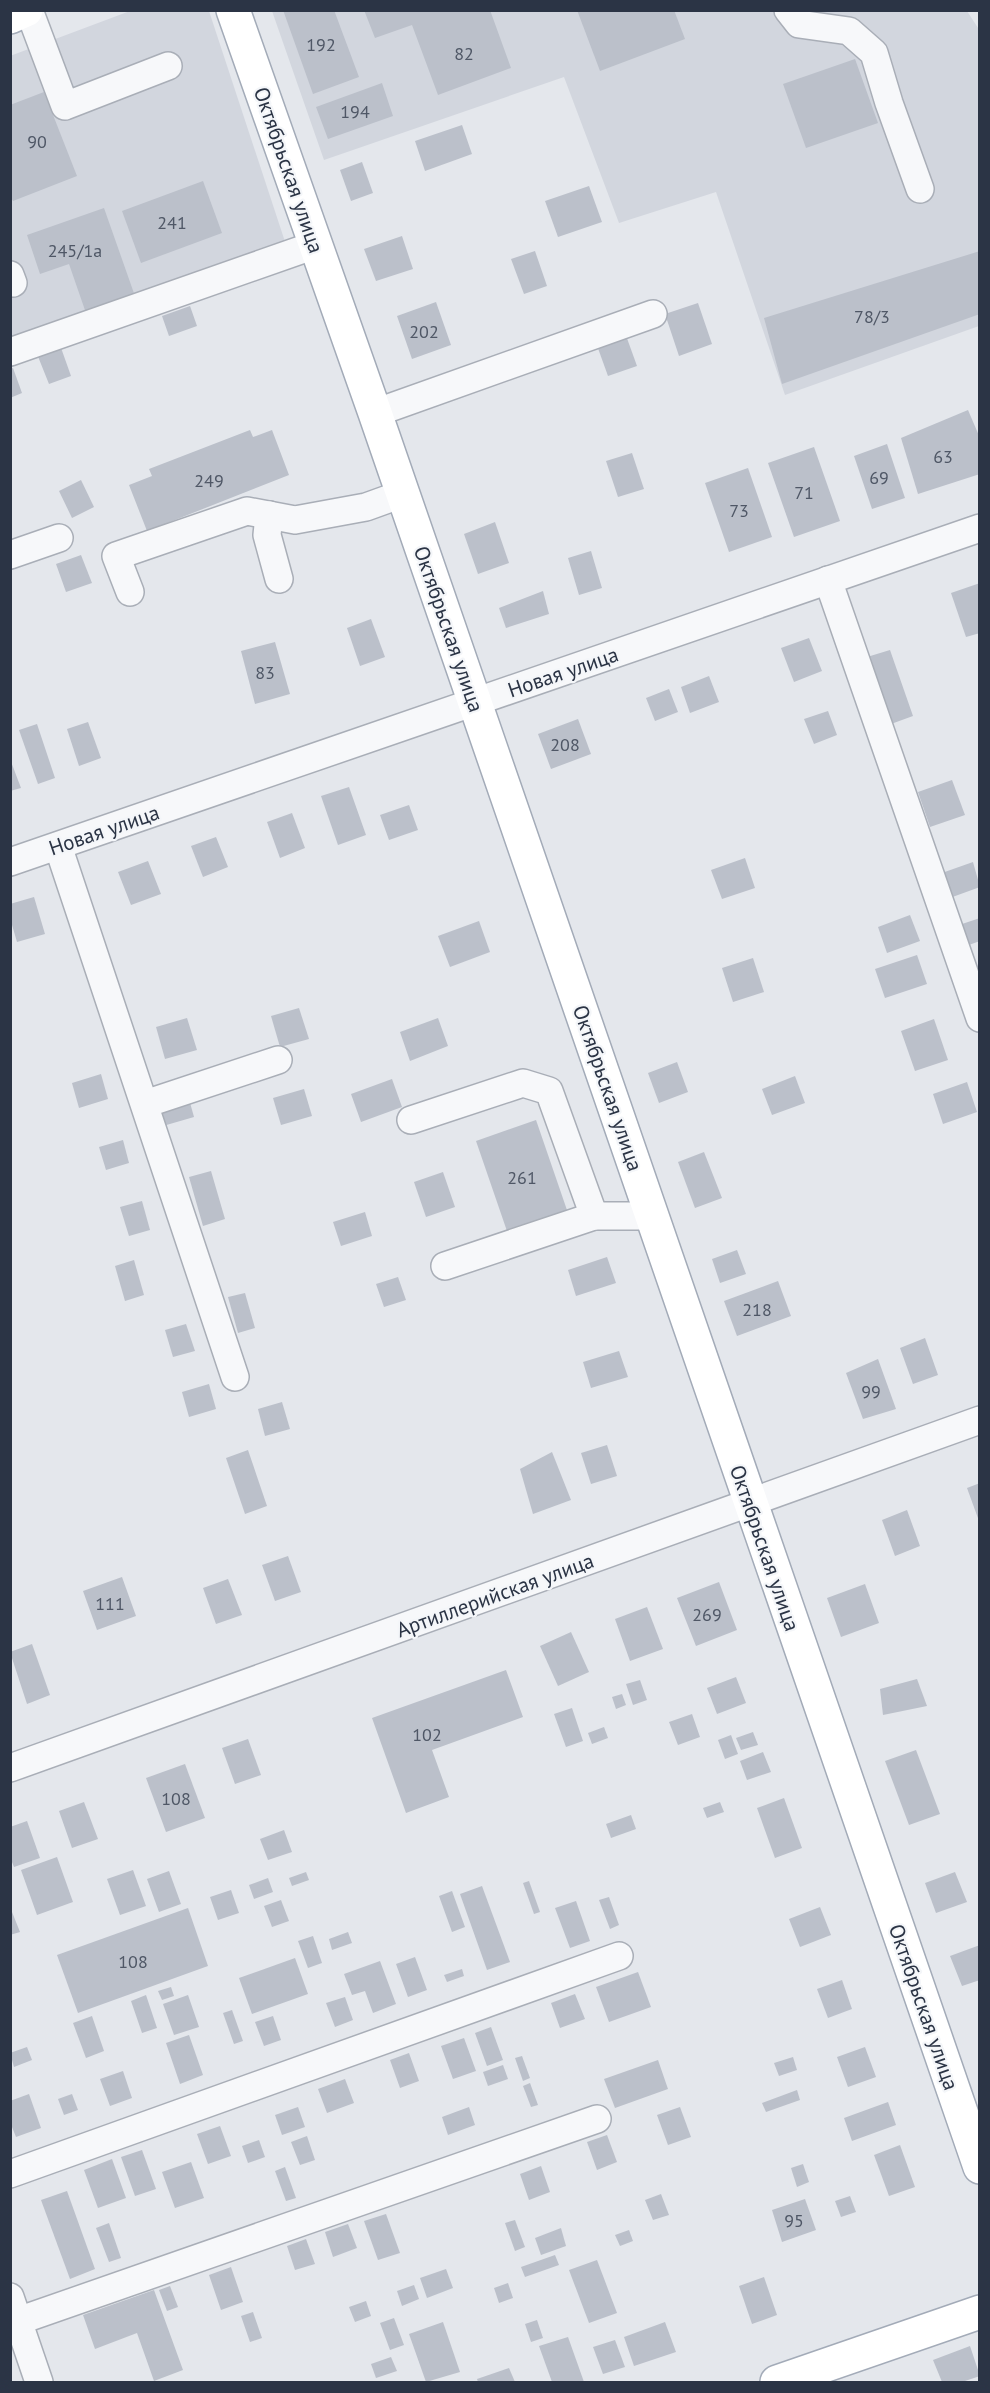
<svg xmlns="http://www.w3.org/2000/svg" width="990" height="2393" font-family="'PT Sans',sans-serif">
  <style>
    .built { fill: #d2d6de }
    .building { fill: #bbc0ca }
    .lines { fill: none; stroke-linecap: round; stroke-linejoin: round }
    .minor-casing { stroke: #a9aeb7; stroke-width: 30 }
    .major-casing { stroke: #a3abb8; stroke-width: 36 }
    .minor { stroke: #f7f8fa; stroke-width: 27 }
    .major { stroke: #fff; stroke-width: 33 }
    .labels { text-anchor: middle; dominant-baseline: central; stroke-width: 4.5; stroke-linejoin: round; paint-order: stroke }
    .number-label { font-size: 18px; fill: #4f5766 }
    .street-label { font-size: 21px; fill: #2b3445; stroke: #f4f6f9 }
  </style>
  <rect width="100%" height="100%" fill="#e4e7ec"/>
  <g class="built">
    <polygon points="130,11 209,11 293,266 11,366 10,56"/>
    <polygon points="272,11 967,11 980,31 979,326 785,395 716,192 619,223 564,77 324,160"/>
  </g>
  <g class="building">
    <polygon points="283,10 334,10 359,77 313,94"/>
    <polygon points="364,10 490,10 511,68 438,95 412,25 375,38"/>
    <polygon points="577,10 674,10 685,39 600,71"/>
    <polygon points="855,59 878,123 806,148 783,84"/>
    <polygon points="382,83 393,116 328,139 316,107"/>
    <polygon points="44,92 77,176 13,201 10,196 10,105"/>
    <polygon points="462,125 472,154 425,171 415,141"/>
    <polygon points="362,162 373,193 351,201 340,170"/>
    <polygon points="203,181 222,233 141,263 122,211"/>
    <polygon points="589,186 602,222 558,237 545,201"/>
    <polygon points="104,208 136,299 87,316 69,264 40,274 27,235"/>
    <polygon points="402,236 413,269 376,281 364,249"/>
    <polygon points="535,251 547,286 524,294 511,259"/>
    <polygon points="980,251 980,314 782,384 764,318"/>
    <polygon points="436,302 451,345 412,359 397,316"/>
    <polygon points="698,303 712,344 679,356 665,314"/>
    <polygon points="190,306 197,326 169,336 162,316"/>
    <polygon points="624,330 637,366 608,376 595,340"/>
    <polygon points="60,345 71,376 49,384 37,354"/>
    <polygon points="13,368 22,393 10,398 10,369"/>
    <polygon points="968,410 980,438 980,474 918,494 901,438"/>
    <polygon points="250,430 253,437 272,430 289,475 147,531 129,485 152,476 149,469"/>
    <polygon points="887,444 905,498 872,509 854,456"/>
    <polygon points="814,447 840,521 794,537 768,463"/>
    <polygon points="632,453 644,489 618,497 606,461"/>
    <polygon points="748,468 772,537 729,552 705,483"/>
    <polygon points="81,480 94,507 72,518 59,491"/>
    <polygon points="495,522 509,563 478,574 464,534"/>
    <polygon points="591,551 602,588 579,595 568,558"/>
    <polygon points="81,555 92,583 66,592 56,564"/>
    <polygon points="980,583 980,633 966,637 951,593"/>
    <polygon points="543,591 549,614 506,628 499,608"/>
    <polygon points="371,619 385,657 360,666 347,628"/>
    <polygon points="809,638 822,671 794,682 781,648"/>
    <polygon points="275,642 290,694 255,704 241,651"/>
    <polygon points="890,650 913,716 891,724 867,657"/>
    <polygon points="709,676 719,702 690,713 681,687"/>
    <polygon points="669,689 678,712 655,721 646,698"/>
    <polygon points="828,711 837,735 814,744 804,719"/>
    <polygon points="578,719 591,754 551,769 538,734"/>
    <polygon points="88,722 101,758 79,766 67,729"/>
    <polygon points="37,724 55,778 38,784 19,730"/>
    <polygon points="10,759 21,788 10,791"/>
    <polygon points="952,780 965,815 930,827 918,792"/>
    <polygon points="349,787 366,835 338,845 321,796"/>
    <polygon points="409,805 418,830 389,840 380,815"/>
    <polygon points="292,813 305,848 280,858 267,822"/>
    <polygon points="216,837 228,867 203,877 191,846"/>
    <polygon points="745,858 755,888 722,899 711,870"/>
    <polygon points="148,861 161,894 131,905 118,872"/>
    <polygon points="973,862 980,887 947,899 939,874"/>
    <polygon points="34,897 45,934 17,942 10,918 10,904"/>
    <polygon points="910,915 920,941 887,953 878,927"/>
    <polygon points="980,918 980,941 966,946 959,925"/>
    <polygon points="479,921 490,952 450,967 438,936"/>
    <polygon points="917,955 927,984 885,998 875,969"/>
    <polygon points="753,958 764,992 733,1002 722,968"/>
    <polygon points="299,1008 309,1039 280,1047 271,1016"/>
    <polygon points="187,1018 197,1050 165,1059 156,1027"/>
    <polygon points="438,1018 448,1046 410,1061 400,1032"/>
    <polygon points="934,1019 948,1060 915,1071 901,1031"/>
    <polygon points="677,1062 688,1092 659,1103 648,1073"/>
    <polygon points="101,1074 108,1099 79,1108 72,1083"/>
    <polygon points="795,1076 805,1103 772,1115 762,1089"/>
    <polygon points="392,1079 402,1107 361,1122 351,1094"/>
    <polygon points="967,1082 977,1112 943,1124 933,1094"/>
    <polygon points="304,1089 312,1116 281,1125 273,1098"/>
    <polygon points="187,1092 194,1117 163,1126 156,1101"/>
    <polygon points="536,1120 568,1213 508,1234 476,1141"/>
    <polygon points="123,1140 129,1163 106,1170 99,1147"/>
    <polygon points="704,1152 722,1198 695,1208 678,1162"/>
    <polygon points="211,1171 225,1219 203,1226 189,1177"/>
    <polygon points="443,1172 455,1207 426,1217 414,1182"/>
    <polygon points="142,1201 150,1230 129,1236 120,1207"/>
    <polygon points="365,1212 372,1236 341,1246 333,1222"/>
    <polygon points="737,1250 746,1274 720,1283 712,1259"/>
    <polygon points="607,1257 616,1283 576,1296 568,1270"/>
    <polygon points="134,1260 144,1295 125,1301 115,1266"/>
    <polygon points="398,1277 406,1300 384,1307 376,1284"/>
    <polygon points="778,1281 791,1316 737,1336 724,1301"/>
    <polygon points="245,1293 255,1328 238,1333 228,1297"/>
    <polygon points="186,1324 195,1351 173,1357 165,1330"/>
    <polygon points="925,1338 938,1375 913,1384 900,1348"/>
    <polygon points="619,1351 628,1377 591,1388 583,1362"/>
    <polygon points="878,1359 896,1409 863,1419 846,1373"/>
    <polygon points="209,1384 216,1409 189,1417 182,1392"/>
    <polygon points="282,1402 290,1429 265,1436 258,1409"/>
    <polygon points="607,1445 617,1476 591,1484 581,1453"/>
    <polygon points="248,1450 267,1506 245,1514 226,1458"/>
    <polygon points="552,1452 571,1500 533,1514 520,1469"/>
    <polygon points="980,1483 980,1521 979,1521 967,1488"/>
    <polygon points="907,1510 920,1546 895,1556 882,1520"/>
    <polygon points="288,1556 301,1592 275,1601 262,1565"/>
    <polygon points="122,1577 136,1616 97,1630 83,1591"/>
    <polygon points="228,1579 242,1615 216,1624 203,1588"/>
    <polygon points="719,1582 737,1630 696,1646 677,1598"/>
    <polygon points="865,1584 879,1623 841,1637 827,1598"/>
    <polygon points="647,1607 663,1649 630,1661 615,1619"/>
    <polygon points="571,1632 589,1672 558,1686 540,1646"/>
    <polygon points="32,1644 50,1695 27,1704 10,1652"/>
    <polygon points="506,1670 523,1717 432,1750 449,1797 406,1813 372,1718"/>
    <polygon points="736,1677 746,1703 717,1714 707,1688"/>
    <polygon points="917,1679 927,1706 883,1715 880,1689"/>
    <polygon points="640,1680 647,1700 633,1705 626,1684"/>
    <polygon points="622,1694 626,1705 616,1709 612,1697"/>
    <polygon points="572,1708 583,1741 566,1747 554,1714"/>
    <polygon points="692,1714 700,1737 678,1745 669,1722"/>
    <polygon points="604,1727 608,1738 592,1744 588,1733"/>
    <polygon points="753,1732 758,1745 741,1750 736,1738"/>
    <polygon points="731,1735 738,1754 725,1759 718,1740"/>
    <polygon points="248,1739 261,1775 235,1784 222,1748"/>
    <polygon points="916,1750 940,1814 909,1825 885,1761"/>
    <polygon points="763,1752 771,1772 747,1780 740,1761"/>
    <polygon points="185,1764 205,1818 166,1832 146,1778"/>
    <polygon points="784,1798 802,1848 775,1858 757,1808"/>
    <polygon points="84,1802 98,1839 72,1848 59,1811"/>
    <polygon points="720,1802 724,1812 707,1818 703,1808"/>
    <polygon points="631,1815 636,1829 611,1838 606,1824"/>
    <polygon points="27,1821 40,1858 14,1867 10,1857 10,1827"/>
    <polygon points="284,1830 292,1852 268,1860 260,1839"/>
    <polygon points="57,1857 73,1902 37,1915 21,1870"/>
    <polygon points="133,1870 146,1906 120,1915 107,1879"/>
    <polygon points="169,1871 181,1904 159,1912 147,1879"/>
    <polygon points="306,1872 309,1880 292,1886 289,1878"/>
    <polygon points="955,1872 967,1902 936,1913 925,1883"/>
    <polygon points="268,1878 273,1892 254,1899 249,1885"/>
    <polygon points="529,1881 540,1912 534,1914 523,1883"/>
    <polygon points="482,1886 510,1962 487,1970 460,1894"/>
    <polygon points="231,1890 239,1913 218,1920 210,1897"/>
    <polygon points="452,1891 465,1927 452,1932 439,1896"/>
    <polygon points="609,1897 619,1925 610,1929 599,1900"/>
    <polygon points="281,1900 289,1921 272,1927 264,1906"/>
    <polygon points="576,1901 590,1941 570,1948 555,1908"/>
    <polygon points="10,1907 20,1932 10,1935"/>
    <polygon points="820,1907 831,1935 800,1947 789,1919"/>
    <polygon points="188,1908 208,1966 78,2013 57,1955"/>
    <polygon points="348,1932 352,1943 332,1950 329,1939"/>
    <polygon points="313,1936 322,1963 308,1968 298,1941"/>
    <polygon points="980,1945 980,1980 962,1986 950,1956"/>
    <polygon points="415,1957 427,1990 408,1997 396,1964"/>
    <polygon points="295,1958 308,1994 252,2014 239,1978"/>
    <polygon points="380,1961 396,2004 373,2013 365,1991 352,1995 344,1974"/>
    <polygon points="462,1969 464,1976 447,1982 444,1975"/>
    <polygon points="638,1972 651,2007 609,2022 596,1987"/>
    <polygon points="842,1980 852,2009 828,2018 817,1989"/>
    <polygon points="171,1987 174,1996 162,2000 158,1991"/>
    <polygon points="575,1994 585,2019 560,2028 551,2003"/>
    <polygon points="146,1995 157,2028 142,2033 131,2001"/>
    <polygon points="188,1995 199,2027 174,2035 163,2004"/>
    <polygon points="345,1997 353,2020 335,2027 326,2003"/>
    <polygon points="232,2010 243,2041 234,2044 223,2013"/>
    <polygon points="92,2016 104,2051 86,2058 73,2023"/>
    <polygon points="273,2016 281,2040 264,2046 255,2022"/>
    <polygon points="491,2027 503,2060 487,2066 475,2033"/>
    <polygon points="189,2035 203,2075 180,2084 166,2043"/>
    <polygon points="464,2038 476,2071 453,2079 441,2046"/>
    <polygon points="27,2047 32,2060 14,2067 10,2053"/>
    <polygon points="865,2047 876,2077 848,2087 837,2057"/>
    <polygon points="409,2053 419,2081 400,2088 390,2060"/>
    <polygon points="522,2056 530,2078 523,2081 515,2058"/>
    <polygon points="793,2057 797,2070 779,2076 774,2063"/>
    <polygon points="658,2060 668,2089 615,2108 604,2079"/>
    <polygon points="503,2065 508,2079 488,2086 483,2072"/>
    <polygon points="123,2071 132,2098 110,2106 100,2079"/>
    <polygon points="345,2079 354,2103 327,2113 318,2089"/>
    <polygon points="530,2083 538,2105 531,2107 523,2086"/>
    <polygon points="797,2090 800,2100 766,2112 762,2103"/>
    <polygon points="29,2094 41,2128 16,2137 10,2122 10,2101"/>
    <polygon points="72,2094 78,2110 64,2115 58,2099"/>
    <polygon points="888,2102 896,2125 852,2141 844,2118"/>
    <polygon points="298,2107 305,2127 282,2135 275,2115"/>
    <polygon points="469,2107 475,2125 448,2135 442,2117"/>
    <polygon points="680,2107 691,2137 668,2145 657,2115"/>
    <polygon points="220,2126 231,2156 208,2164 197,2134"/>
    <polygon points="607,2135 617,2162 597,2170 587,2142"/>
    <polygon points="307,2136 315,2160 300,2165 291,2142"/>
    <polygon points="259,2140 265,2157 248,2163 242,2146"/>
    <polygon points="900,2145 915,2187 889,2196 874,2155"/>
    <polygon points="142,2150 156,2189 135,2196 121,2157"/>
    <polygon points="112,2159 126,2198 98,2208 84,2170"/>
    <polygon points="191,2162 204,2198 175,2208 162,2172"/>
    <polygon points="803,2164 809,2182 797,2187 791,2168"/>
    <polygon points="541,2166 550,2192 529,2200 520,2174"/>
    <polygon points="285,2167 296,2198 286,2201 275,2171"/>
    <polygon points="67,2191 95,2269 70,2279 41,2200"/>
    <polygon points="661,2194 669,2215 653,2220 645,2200"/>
    <polygon points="850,2196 856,2212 841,2217 835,2201"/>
    <polygon points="805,2199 816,2230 782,2242 772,2210"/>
    <polygon points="386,2214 400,2253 378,2260 364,2221"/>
    <polygon points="515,2220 525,2247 515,2251 505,2223"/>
    <polygon points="109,2223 121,2258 109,2262 96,2228"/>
    <polygon points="348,2224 357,2248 333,2257 325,2232"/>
    <polygon points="561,2228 566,2246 541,2255 535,2238"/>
    <polygon points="629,2230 633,2241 620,2246 615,2235"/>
    <polygon points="306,2239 315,2264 295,2270 287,2246"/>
    <polygon points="555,2255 559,2265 525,2277 521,2267"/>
    <polygon points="597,2260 617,2313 589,2323 569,2270"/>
    <polygon points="231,2267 243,2302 221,2310 209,2275"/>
    <polygon points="446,2269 453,2288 427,2298 420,2278"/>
    <polygon points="764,2277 777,2315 752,2324 739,2286"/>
    <polygon points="508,2283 513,2298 499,2303 494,2288"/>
    <polygon points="414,2285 419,2299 402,2306 397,2291"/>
    <polygon points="170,2286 178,2307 167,2311 159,2290"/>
    <polygon points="154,2290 183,2370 154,2381 137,2333 95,2349 83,2315"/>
    <polygon points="366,2301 371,2316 355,2322 349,2307"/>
    <polygon points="253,2312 262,2338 250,2342 241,2316"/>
    <polygon points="394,2318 404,2345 390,2350 380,2323"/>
    <polygon points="537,2320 543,2338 531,2342 525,2324"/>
    <polygon points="443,2322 460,2372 426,2382 409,2334"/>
    <polygon points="665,2322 676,2352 634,2366 624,2337"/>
    <polygon points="568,2337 584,2382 552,2382 539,2346"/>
    <polygon points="615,2340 625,2367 603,2374 593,2347"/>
    <polygon points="970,2346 980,2376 962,2382 942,2382 933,2360"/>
    <polygon points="391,2357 397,2371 376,2378 371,2364"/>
    <polygon points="509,2368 515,2382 478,2382 477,2379"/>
  </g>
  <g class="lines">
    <defs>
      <g id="minor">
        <polyline points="29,10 65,106 168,66"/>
        <polyline points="788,10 799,24 849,31 874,53 889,103 920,189"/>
        <polyline points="10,275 13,283"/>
        <polyline points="10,352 315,245"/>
        <polyline points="375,413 653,314"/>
        <polyline points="269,515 267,535 279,579"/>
        <polyline points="10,555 59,538"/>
        <polyline points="828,580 980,1018"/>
        <polyline points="130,592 116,556 247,511 295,520 366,507 402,494"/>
        <polyline points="58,846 235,1377"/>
        <polyline points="10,862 980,528"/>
        <polyline points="145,1104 278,1060"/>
        <polyline points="411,1120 523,1083 549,1091 594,1216"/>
        <polyline points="445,1266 594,1216 653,1216"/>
        <polyline points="10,1768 980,1420"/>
        <polyline points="10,2174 619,1956"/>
        <polyline points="10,2297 39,2382"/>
        <polyline points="18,2321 597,2119"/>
      </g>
      <g id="major">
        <polyline points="233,10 375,413 980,2167"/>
        <polyline points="10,17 26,10"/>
        <polyline points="777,2382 980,2312"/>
      </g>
    </defs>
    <use href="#minor" class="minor-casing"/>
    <use href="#major" class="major-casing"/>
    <use href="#minor" class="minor"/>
    <use href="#major" class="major"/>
  </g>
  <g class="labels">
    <g class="number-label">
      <text x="321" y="44">192</text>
      <text x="464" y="53">82</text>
      <text x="355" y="111">194</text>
      <text x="37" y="141">90</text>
      <text x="172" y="222">241</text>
      <text x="75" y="250">245/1а</text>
      <text x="872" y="316">78/3</text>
      <text x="424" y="331">202</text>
      <text x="943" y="456">63</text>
      <text x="879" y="477">69</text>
      <text x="209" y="480">249</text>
      <text x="804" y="492">71</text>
      <text x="739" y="510">73</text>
      <text x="265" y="672">83</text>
      <text x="565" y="744">208</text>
      <text x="522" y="1177">261</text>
      <text x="757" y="1309">218</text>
      <text x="871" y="1391">99</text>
      <text x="110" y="1603">111</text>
      <text x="707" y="1614">269</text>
      <text x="427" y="1734">102</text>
      <text x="176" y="1798">108</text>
      <text x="133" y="1961">108</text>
      <text x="794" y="2220">95</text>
    </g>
    <g class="street-label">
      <text transform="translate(289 170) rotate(71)">Октябрьская улица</text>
      <text transform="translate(449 629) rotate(71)">Октябрьская улица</text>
      <text transform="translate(563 672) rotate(-19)">Новая улица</text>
      <text transform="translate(104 830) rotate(-19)">Новая улица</text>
      <text transform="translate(608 1088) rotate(71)">Октябрьская улица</text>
      <text transform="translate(765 1548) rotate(71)">Октябрьская улица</text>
      <text transform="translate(495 1595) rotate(-20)">Артиллерийская улица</text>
      <text transform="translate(924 2007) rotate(71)">Октябрьская улица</text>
    </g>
  </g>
  <rect width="990" height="2393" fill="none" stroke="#2b3445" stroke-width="24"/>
</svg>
